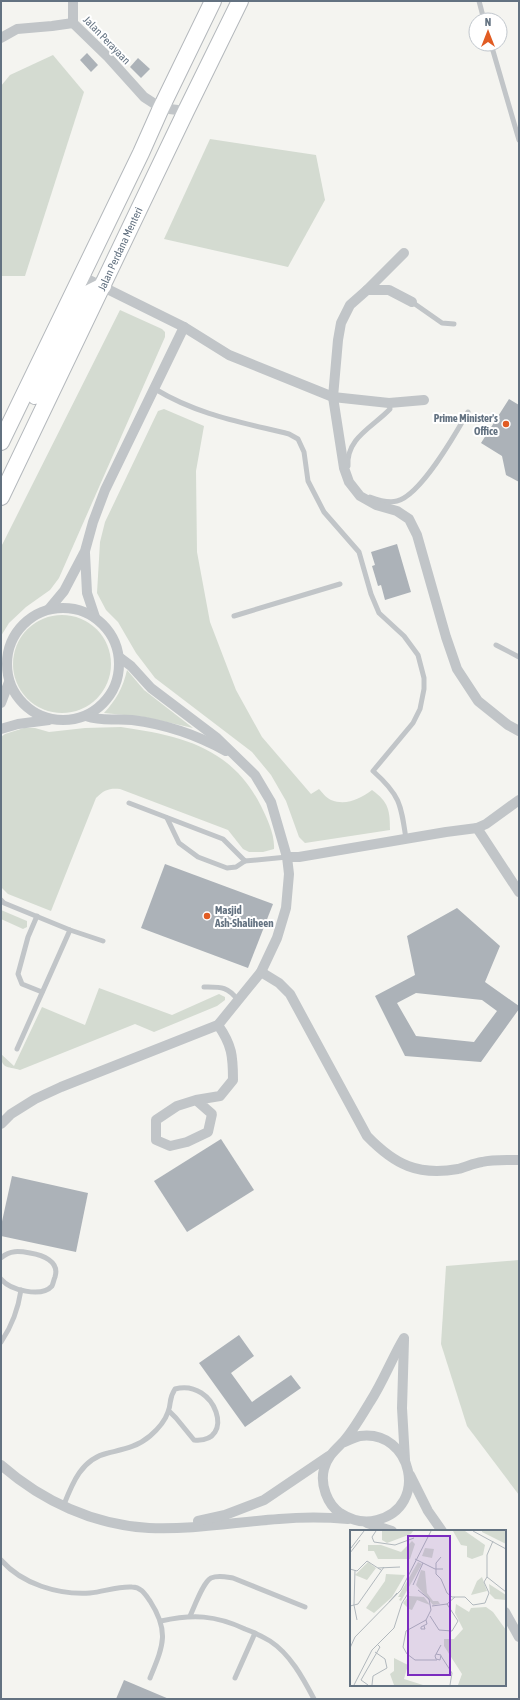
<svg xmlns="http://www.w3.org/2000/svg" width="520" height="1700" font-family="'Asap Condensed',sans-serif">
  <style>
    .green { fill: #d4dbd1 }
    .building { fill: #acb2b8; fill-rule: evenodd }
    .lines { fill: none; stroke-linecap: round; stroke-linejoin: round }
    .primary-casing { stroke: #b4b8bc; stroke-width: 18 }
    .service { stroke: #c1c5c8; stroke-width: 5 }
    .minor { stroke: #c1c5c8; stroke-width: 10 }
    .primary { stroke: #fff; stroke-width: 16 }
    .poi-dot { fill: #e15c23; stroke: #fff; stroke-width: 1.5 }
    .labels { text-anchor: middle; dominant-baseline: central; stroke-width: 4; stroke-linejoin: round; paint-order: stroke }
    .street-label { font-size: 11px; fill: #637281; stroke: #fff }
    .poi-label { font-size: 11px; font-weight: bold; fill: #637281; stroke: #fff; text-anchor: end }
    .inset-road { fill: none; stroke: #b1b8bd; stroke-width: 1 }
    .view { fill: #7b2cbf; fill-opacity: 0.15; stroke: #7b2cbf; stroke-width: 2 }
    .inset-edge { fill: none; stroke: #637281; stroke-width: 2 }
  </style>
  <rect width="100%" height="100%" fill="#f4f4f0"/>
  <g class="green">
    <polygon points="53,55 84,92 25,276 1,276 1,86 10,75"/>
    <polygon points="210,139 316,155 325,200 288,267 164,239"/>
    <polygon points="120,310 162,329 165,332 165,337 59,578 50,590 26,607 9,623 1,636 1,547"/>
    <path d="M164,409L204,426L196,471L197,552L210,622L236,690L262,737L311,794L319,789C322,792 326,798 331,800C346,806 360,799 372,790C389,802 390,811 390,830L305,843L299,837L286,801L271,775L252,752L155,678L136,653L118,622L106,610L97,593L100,542L105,522L158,411Z"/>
    <circle cx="62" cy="664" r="49"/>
    <path d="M127,670L144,690L193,728L144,717L104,713C116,700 123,688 127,670Z"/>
    <path d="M121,727C182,736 231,747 261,806C267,818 275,835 274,849L263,852H249L243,849L228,830L120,789C109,788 104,790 96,798L51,911L8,894L1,887V737L5,734L24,728H35L49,732L85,728Z"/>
    <polygon points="1,910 27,921 27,927 23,929 1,919"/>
    <path d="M99,988L172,1015L219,994L225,997V1000L217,1006L154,1032L135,1024L20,1070C7,1066 1,1069 1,1054L14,1066L42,1007L85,1025Z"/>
    <polygon points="519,1260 519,1495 467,1426 441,1344 446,1266"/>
  </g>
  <g class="building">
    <polygon points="87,53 98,65 91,72 80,60"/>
    <polygon points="138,58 150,69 141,78 130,67"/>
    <polygon points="509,399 519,405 519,482 506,475 502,456 481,443"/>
    <polygon points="397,544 411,592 385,600 381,585 378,586 372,566 375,565 371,552"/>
    <polygon points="165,864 273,904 248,968 141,928"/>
    <path d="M457,908L500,946L485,982L519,1006V1009L481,1062L405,1056L375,996L415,975L407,936ZM416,993L482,1000L497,1011L474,1042L416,1036L397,1003Z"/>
    <polygon points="221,1139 254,1190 187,1232 154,1181"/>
    <polygon points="12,1176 88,1193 76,1252 1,1236 1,1226"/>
    <polygon points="239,1335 254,1356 231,1373 252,1402 291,1375 301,1388 245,1427 199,1363"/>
    <polygon points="124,1680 169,1699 116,1699"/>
  </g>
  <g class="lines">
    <defs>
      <g id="primary">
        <polyline points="35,396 85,295 103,286"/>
        <polyline points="1,442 141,153 161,108 213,1"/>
        <polyline points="1,497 186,111 240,1"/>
      </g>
    </defs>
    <use href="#primary" class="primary-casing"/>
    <g class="service">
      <polyline points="479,1 484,20"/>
      <polyline points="491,44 519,140"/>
      <polyline points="412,302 442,323 454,324"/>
      <path d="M155,389C198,415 241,422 289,434L298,439L304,452L308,481L324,512L359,552L371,594L379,613L404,636L418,655L424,678V689L420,709L413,723L373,771C400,795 401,804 406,839"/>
      <path d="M348,466C346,438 373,427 390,409L389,403"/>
      <path d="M370,497C378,500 389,503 397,501C421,495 456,433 468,412"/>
      <polyline points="234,616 340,584"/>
      <polyline points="496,645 519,657"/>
      <polyline points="129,803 223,839 245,861 287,857"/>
      <polyline points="167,818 179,843 198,857 227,868 236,867 245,861"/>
      <polyline points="1,900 4,903 70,930 103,941"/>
      <polyline points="37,916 28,937 18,974 22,984 42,992"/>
      <path d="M204,987C221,987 227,986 238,1000"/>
      <polyline points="17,1049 70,930"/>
      <path d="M1,1258C10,1250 19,1251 30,1253C42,1255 60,1261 55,1277C54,1279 53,1284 52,1286C41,1298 10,1290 1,1279"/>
      <path d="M1,1342C12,1326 18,1310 21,1290"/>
      <path d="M63,1507C72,1484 81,1459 108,1453C124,1449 137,1447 150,1436C157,1430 165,1421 168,1412C172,1402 168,1400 175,1389C216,1378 237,1444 194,1440L176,1418L169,1411"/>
      <path d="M1,1560C22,1584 58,1595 90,1593C103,1592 118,1586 132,1587C141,1587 145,1594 150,1601C170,1632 163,1646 150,1678"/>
      <path d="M190,1616C194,1608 203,1582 211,1578C218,1575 226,1577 233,1578L305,1607"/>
      <path d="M161,1621C193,1614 215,1615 245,1629C253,1632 262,1636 270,1641C290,1654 303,1678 314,1699"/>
      <polyline points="235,1678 255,1633"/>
    </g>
    <g class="minor">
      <polyline points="73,1 73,23"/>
      <polyline points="73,23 108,57 144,97 161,108 186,111"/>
      <polyline points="1,38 17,29 52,26 73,23"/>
      <polyline points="404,253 367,290 350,305 341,323 338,340 333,397 344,468 349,482 360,496 376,505 397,511 409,519 417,535 446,637 457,669 478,701 508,725 519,731"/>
      <polyline points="81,276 184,327 229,355 333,397 389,403 424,400"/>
      <polyline points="367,290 389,290 412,302"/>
      <polyline points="85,553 87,593 95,617"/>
      <circle cx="63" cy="664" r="56"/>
      <polyline points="49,609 64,591 85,551 93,522 105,490 184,327"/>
      <polyline points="1,703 9,682"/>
      <path d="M86,716C104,722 114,718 132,720C164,724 197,735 226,751"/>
      <polyline points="1,729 18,724 49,720"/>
      <polyline points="477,828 519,892"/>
      <polyline points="287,857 299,857 446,832 477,828 486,824 519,800"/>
      <path d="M261,972L279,983L290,994L367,1136C395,1165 418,1176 458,1169C466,1167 474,1163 482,1162C494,1159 507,1160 519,1160"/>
      <path d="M196,1100L212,1114L208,1132L187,1142L170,1146L156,1140V1120L177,1106L196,1100L220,1096L233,1080C233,1056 232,1045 218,1025"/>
      <polyline points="1,1124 11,1114 35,1099 61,1087 218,1025 261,972 277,938 286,908 289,874 287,857 271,802 255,775 217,738 151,688 131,666 119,657"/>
      <polyline points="404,1340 402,1408 405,1460"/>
      <path d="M342,1443C348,1441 354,1437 360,1436C412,1429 430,1507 377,1520C363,1524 351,1520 340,1513C327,1504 320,1484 324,1469C327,1457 334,1451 343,1442C353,1431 362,1415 370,1402C383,1382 392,1358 404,1338"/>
      <path d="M1,1465C42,1501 94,1525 149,1528C192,1530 236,1522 279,1519C302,1517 325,1517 348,1519"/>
      <polyline points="410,1475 428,1511 442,1531"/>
      <polyline points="198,1521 225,1515 264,1500 329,1456"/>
      <polyline points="367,1523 392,1531"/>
      <polyline points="505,1612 519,1637"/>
    </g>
    <use href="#primary" class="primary"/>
  </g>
  <g class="poi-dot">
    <circle cx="506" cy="424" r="4"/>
    <circle cx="207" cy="916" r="4"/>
  </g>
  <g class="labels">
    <g class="street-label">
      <text transform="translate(107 40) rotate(46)">Jalan Perayaan</text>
      <text transform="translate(120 249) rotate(-65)">Jalan Perdana Menteri</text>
    </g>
    <g class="poi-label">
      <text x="498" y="418">Prime Minister's<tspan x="498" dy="13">Office</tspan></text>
      <text x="215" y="910" text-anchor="start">Masjid<tspan x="215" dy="13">Ash-Shaliheen</tspan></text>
    </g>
  </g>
  <g transform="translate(350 1530)">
    <rect width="156" height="156" fill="#f4f4f0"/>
    <path d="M32,1H63L61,4L37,13L32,10ZM103,1H115L135,15L133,25L122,29L117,27V16L111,15ZM132,1H156V14L132,2ZM62,11L65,14L60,29H28L24,21H18V15H31L51,22ZM75,18L84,19L82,28L72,26ZM18,32L26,38L17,50L5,45ZM68,32L72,34L51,71L49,70L51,67H48ZM71,40L75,41L77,63L83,71H88L90,74L83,75L66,55ZM36,44L55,45L42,67L24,83L16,78L35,51ZM132,47L137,61L121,65L127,51ZM139,54L156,65V70L145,69L140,64ZM59,66L74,67L80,75L67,70L62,80L59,79L53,73ZM106,74L119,82L121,78L136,77L143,82L156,100V155H108L112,144L94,116V109H104L113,99L105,83ZM44,128L58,135L54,149L73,155H44L40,144L44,141Z" fill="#d4dbd1"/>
    <path class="inset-road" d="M26,1L22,7L24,12L45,15L64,8M123,1L156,19M143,11L137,25V47L156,62M1,18L14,1M0,23L10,10M91,27L86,33V44L91,49L97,63L102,67H115L123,75L135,73L139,63L134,52L137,47M65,29L85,39H93M28,38L50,37M0,39L7,41L17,31L31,40M5,40L4,75L7,90M63,55L73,33M68,60L79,69L81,80L76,90L56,101L53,117L57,124L65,130H87M39,72L47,63M0,76L8,74L34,37M82,76L97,74L105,67M80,86L89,100L102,101L108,91L97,74M74,96L75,99H71V97L77,94L76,90M0,118L5,107L51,60L81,1M86,124L91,125L90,130L86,129L85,126L91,115M91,126L102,143L100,155M4,155L22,120L44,98L52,73L59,62M18,155L11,150L30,117L27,114M22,155L23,146L37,138L35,129L25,122"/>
    <path class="view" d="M58,6H100V145H58Z"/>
    <rect width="156" height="156" class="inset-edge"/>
  </g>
  <rect width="520" height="1700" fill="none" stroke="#637281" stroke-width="4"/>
  <g transform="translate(488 32)"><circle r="19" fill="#ffffff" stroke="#c1c7cd"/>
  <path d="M0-3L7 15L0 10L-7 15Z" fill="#e15c23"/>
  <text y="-6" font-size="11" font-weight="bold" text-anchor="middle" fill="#637281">N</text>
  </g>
</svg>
